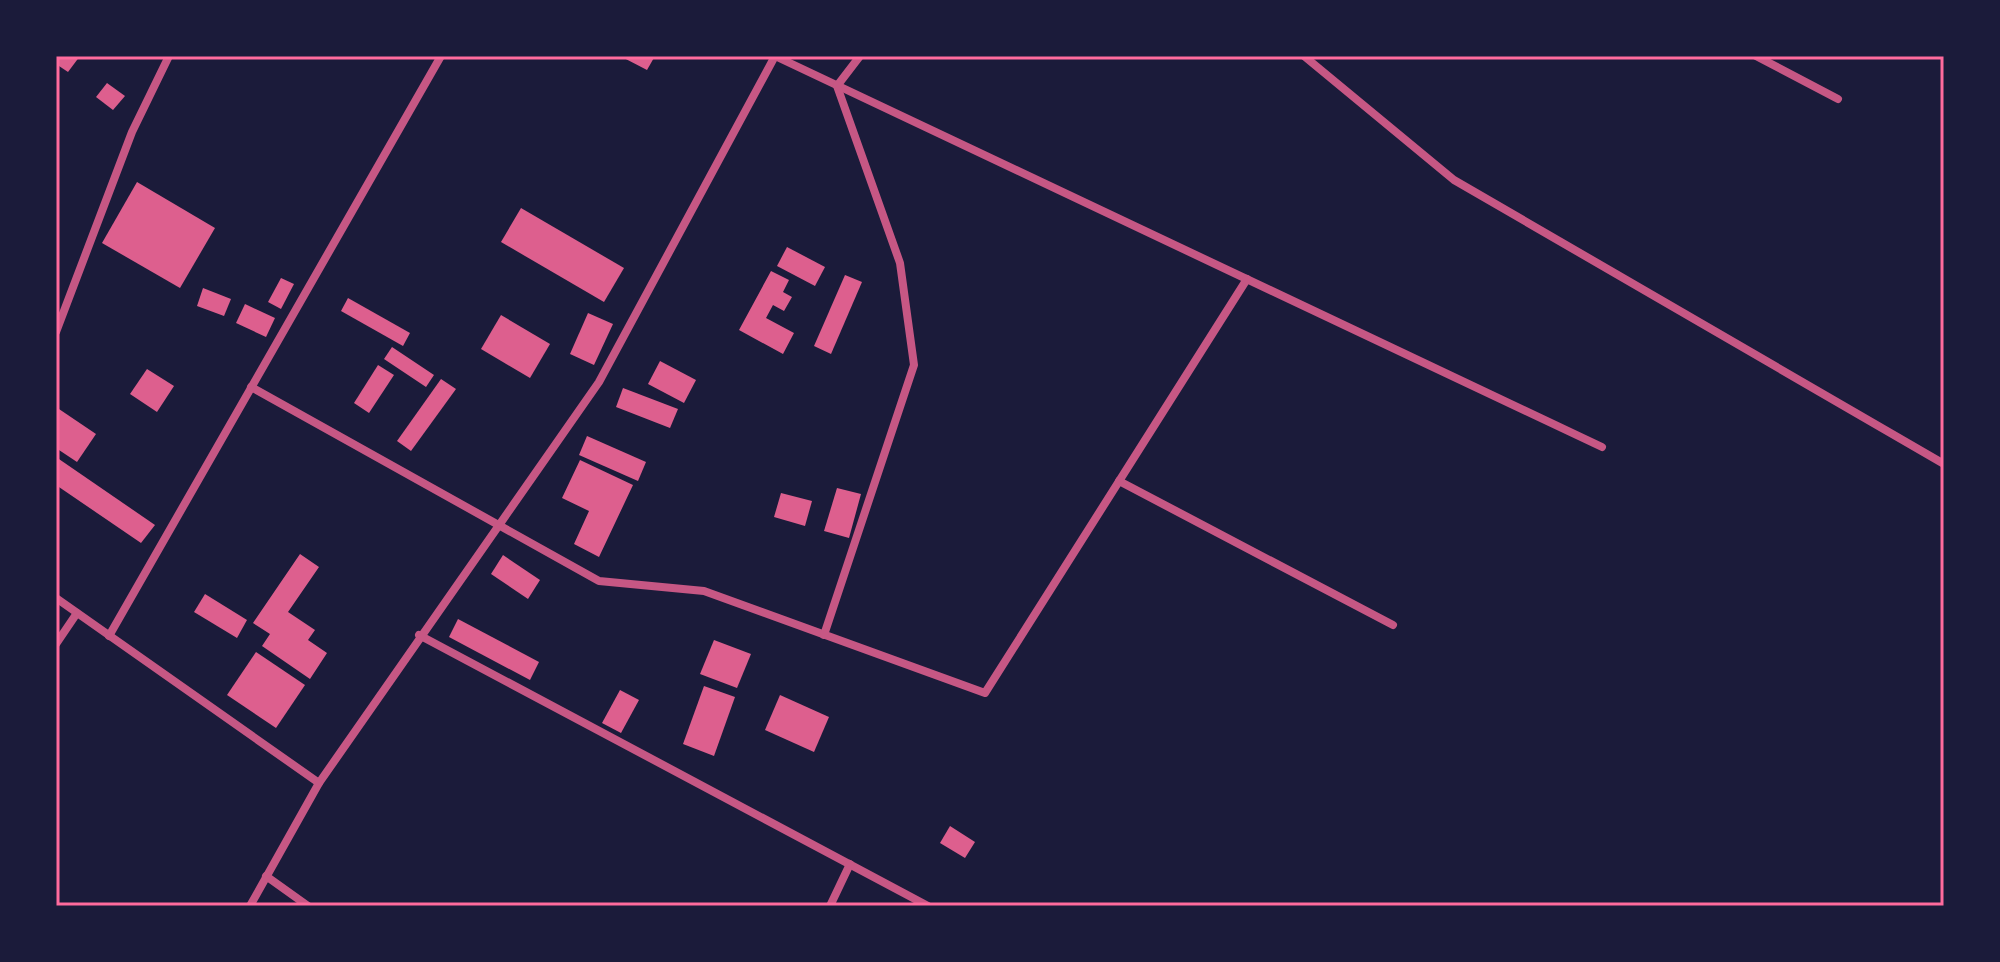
<svg xmlns="http://www.w3.org/2000/svg" width="2000" height="962" font-family="'Golos Text',sans-serif">
  <style>
    .building { fill: #dd5f8e }
    .lines { fill: none; stroke-linecap: round; stroke-linejoin: round }
    .minor { stroke: #c65784; stroke-width: 8 }
    .neatline { fill: none; stroke: #ff6b9d; stroke-width: 3 }
  </style>
  <rect width="100%" height="100%" fill="#1b1b3a"/>
  <g class="building">
    <polygon points="56,56 80,56 68,72 56,64"/>
    <polygon points="620,56 655,56 647,70"/>
    <polygon points="107,83 125,96 113,110 96,97"/>
    <polygon points="137,182 215,228 180,288 102,243"/>
    <polygon points="521,208 624,268 604,302 501,242"/>
    <polygon points="787,247 825,267 815,286 777,266"/>
    <polygon points="771,271 789,280 783,292 792,297 784,311 773,305 766,318 794,333 783,354 739,330"/>
    <polygon points="845,275 862,282 831,354 814,346"/>
    <polygon points="281,278 294,284 281,309 268,302"/>
    <polygon points="203,288 231,299 224,316 197,306"/>
    <polygon points="348,298 410,333 403,346 341,311"/>
    <polygon points="245,304 275,318 266,337 236,323"/>
    <polygon points="588,313 613,324 594,365 570,354"/>
    <polygon points="501,315 550,344 530,378 481,349"/>
    <polygon points="392,347 434,375 426,387 384,359"/>
    <polygon points="660,361 696,380 684,403 648,384"/>
    <polygon points="378,365 394,375 369,413 354,403"/>
    <polygon points="147,369 174,386 157,412 130,394"/>
    <polygon points="441,379 456,389 411,451 397,441"/>
    <polygon points="623,388 678,409 670,428 616,407"/>
    <polygon points="56,407 96,434 77,462 56,448"/>
    <polygon points="587,436 646,462 638,481 579,455"/>
    <polygon points="56,457 155,525 141,543 56,485"/>
    <polygon points="580,460 633,485 599,557 574,544 589,511 562,498"/>
    <polygon points="837,488 861,494 849,538 824,531"/>
    <polygon points="781,493 812,501 805,526 774,517"/>
    <polygon points="300,554 319,567 288,612 315,630 308,640 327,653 310,679 262,646 270,634 253,623"/>
    <polygon points="503,555 540,580 528,599 491,574"/>
    <polygon points="205,594 247,620 237,638 194,612"/>
    <polygon points="458,619 539,662 530,680 449,637"/>
    <polygon points="714,640 751,654 737,688 700,674"/>
    <polygon points="256,652 305,685 276,728 227,695"/>
    <polygon points="704,686 735,697 714,756 683,744"/>
    <polygon points="620,690 639,700 621,733 602,723"/>
    <polygon points="780,695 829,717 814,752 765,730"/>
    <polygon points="950,826 975,842 965,858 940,843"/>
  </g>
  <g class="lines">
    <g class="minor">
      <polyline points="775,56 1602,447"/>
      <polyline points="1304,56 1454,180 1944,464"/>
      <polyline points="1756,56 1838,99"/>
      <polyline points="56,332 132,132 169,56"/>
      <polyline points="251,387 599,581 704,591 985,693 1247,279"/>
      <polyline points="1119,481 1393,625"/>
      <polyline points="56,598 319,783"/>
      <polyline points="419,635 928,906"/>
      <polyline points="824,635 914,365 900,263 837,86 860,56"/>
      <polyline points="109,636 441,56"/>
      <polyline points="56,644 77,613"/>
      <polyline points="266,876 308,906"/>
      <polyline points="250,906 319,783 599,382 775,56"/>
      <polyline points="830,906 850,864"/>
    </g>
  </g>
  <rect width="2000" height="962" fill="none" stroke="#1b1b3a" stroke-width="116"/>
  <rect x="58" y="58" width="1884" height="846" class="neatline"/>
</svg>
